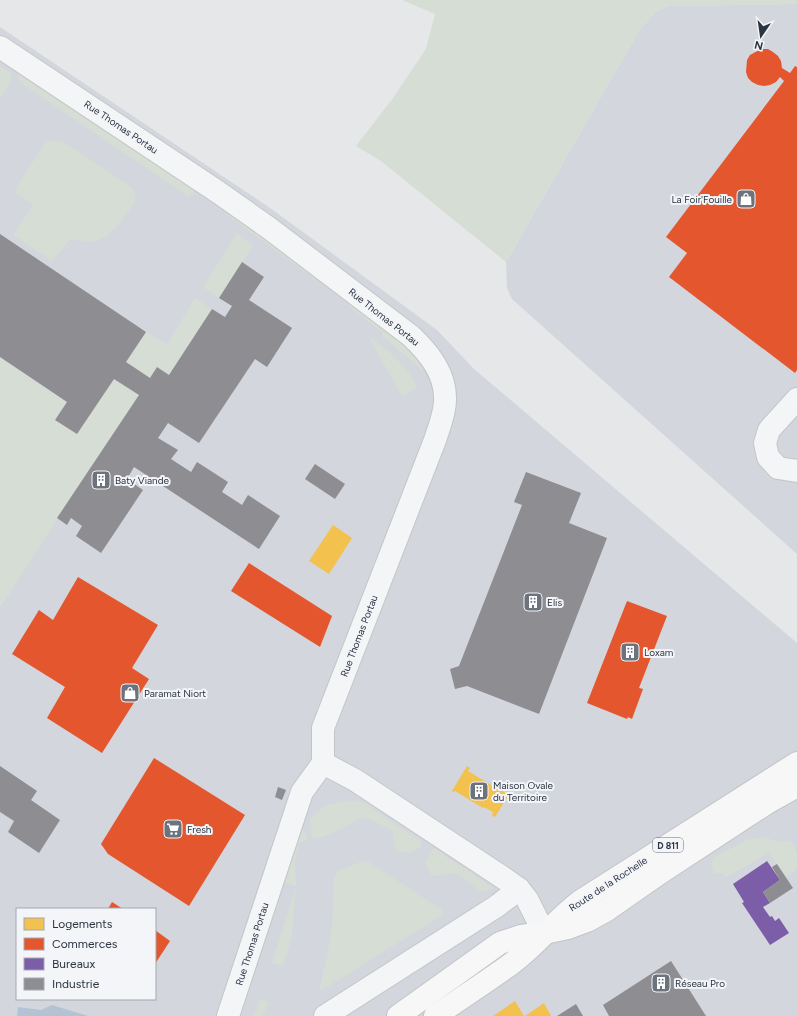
<svg xmlns="http://www.w3.org/2000/svg" width="797" height="1016" font-family="Figtree,sans-serif">
  <style>
    .built { fill: #d3d6dc; fill-rule: evenodd }
    .green { fill: #d6ddd5 }
    .water { fill: #b4c3d3 }
    .homes { fill: #f2c14e }
    .shops { fill: #e4572e }
    .offices { fill: #7b5ea7 }
    .industry { fill: #8d8d92 }
    .lines { fill: none; stroke-linecap: round; stroke-linejoin: round }
    .minor-casing { stroke: #c3c5c7; stroke-width: 24 }
    .major-casing { stroke: #c1c4c7; stroke-width: 24 }
    .minor { stroke: #f4f5f6; stroke-width: 22 }
    .major { stroke: #f7f7f8; stroke-width: 22 }
    .labels { text-anchor: middle; dominant-baseline: central; stroke-width: 4; stroke-linejoin: round; paint-order: stroke }
    .shield { fill: #f3f5f8; stroke: #676e79; stroke-width: 1 }
    .shield-label { font-size: 9px; font-weight: bold; fill: #2b3442 }
    .street-label { font-size: 10px; fill: #2b3442; stroke: #f3f5f8 }
    .poi-label { font-size: 10px; fill: #2b3442; stroke: #f3f5f8; text-anchor: start }
  </style>
  <rect width="100%" height="100%" fill="#e5e7e9"/>
  <g class="built">
    <polygon points="797,4 797,554 512,299 507,288 506,262 640,29 656,12 667,6"/>
    <path d="M0,27L270,208L437,330L474,369L797,643V1016H0V607L68,502L0,463ZM17,909H155V999H17Z"/>
  </g>
  <g class="green">
    <polygon points="402,0 797,0 797,4 667,6 656,12 640,29 506,262 381,161 356,146 393,98 426,49 435,14"/>
    <polygon points="0,66 12,73 11,82 0,98"/>
    <polygon points="19,70 193,186 194,190 193,194 189,197 21,83 18,78"/>
    <polygon points="52,140 64,142 128,185 134,190 136,197 134,204 119,224 106,237 93,242 71,239 52,261 13,235 33,205 16,193 17,186 45,143"/>
    <polygon points="226,214 239,216 316,275 318,281"/>
    <polygon points="237,233 253,246 219,298 203,287"/>
    <polygon points="195,298 212,309 169,375 157,367 150,378 126,362 146,332 167,344"/>
    <path d="M346,304C360,306 367,314 378,322C399,339 414,350 427,374L383,337L382,332Z"/>
    <path d="M368,336C387,349 409,366 417,388L402,397Z"/>
    <polygon points="0,357 67,402 55,420 77,434 114,379 139,395 0,607"/>
    <polygon points="346,801 359,801 366,804 422,842 419,848 408,853 396,851 392,831 368,818 358,819 349,825 325,836 312,839 310,818 326,805"/>
    <polygon points="300,829 305,831 308,839 299,843 295,861 296,886 292,936 283,966 272,963 296,886 283,882"/>
    <polygon points="764,837 778,842 791,841 797,852 797,869 786,877 769,853 726,877 722,873 714,873 711,865 713,859 718,855 749,839"/>
    <polygon points="433,848 494,888 481,892 456,873 432,876 425,863"/>
    <polygon points="363,861 369,862 442,910 441,916 322,990 319,990 326,962 332,927 334,877 338,871"/>
    <polygon points="260,999 269,1002 262,1016 254,1016"/>
  </g>
  <polygon class="water" points="52,1005 88,1016 17,1016 18,1007 41,1010"/>
  <g class="homes">
    <polygon points="333,525 352,538 329,574 309,561"/>
    <polygon points="467,766 470,768 468,771 496,788 498,785 500,787 499,789 506,793 507,791 510,793 495,817 492,815 493,812 484,807 483,808 455,791 453,792 452,791"/>
    <polygon points="515,1001 524,1016 493,1016"/>
    <polygon points="544,1003 551,1016 525,1016"/>
  </g>
  <g class="shops">
    <polygon points="761,49 768,49 773,52 778,56 781,61 782,68 790,73 795,66 797,67 797,370 795,373 669,277 687,253 666,237 784,81 780,77 776,82 770,85 764,86 758,85 752,82 748,78 746,72 747,60 750,55"/>
    <polygon points="249,563 332,616 320,647 231,591"/>
    <polygon points="78,577 158,625 132,668 149,679 102,753 47,718 65,687 12,654 39,610 53,620"/>
    <polygon points="627,601 667,616 639,688 643,689 632,719 628,717 627,719 587,703"/>
    <polygon points="154,758 245,815 189,906 108,854 101,844"/>
    <polygon points="112,902 123,909 108,909"/>
    <polygon points="155,930 170,941 155,964"/>
  </g>
  <polygon class="offices" points="767,861 780,880 763,892 770,903 763,907 770,917 772,916 775,921 779,918 789,933 770,945 742,903 744,902 733,884"/>
  <g class="industry">
    <polygon points="0,234 146,332 126,362 150,378 157,367 169,375 212,309 225,317 232,306 219,298 242,262 264,277 249,300 292,328 267,367 255,359 199,443 168,423 158,438 178,450 171,459 191,472 197,462 228,482 222,492 242,505 248,495 280,516 259,549 134,467 127,479 143,490 101,553 76,536 82,526 71,518 67,525 57,518 139,395 114,379 77,434 55,420 67,402 0,357"/>
    <polygon points="315,464 345,484 335,499 305,479"/>
    <polygon points="526,472 581,493 569,523 607,538 539,714 467,686 455,689 450,669 459,666 522,505 514,502"/>
    <polygon points="0,766 37,791 31,800 60,820 39,853 8,832 14,821 0,812"/>
    <polygon points="278,787 286,790 282,800 275,797"/>
    <polygon points="777,864 793,888 770,903 763,892 780,880 772,867"/>
    <polygon points="671,961 706,1016 609,1016 603,1005"/>
    <polygon points="576,1004 583,1016 557,1016"/>
  </g>
  <g class="lines">
    <defs>
      <g id="minor">
        <path d="M0,47L218,192L269,228L411,336C429,353 446,374 445,400C445,414 439,427 435,440L323,728V763L302,792L228,1016"/>
        <polyline points="797,399 769,430 765,443 768,457 778,468 797,471"/>
        <polyline points="323,763 355,780 505,879 519,889 527,899 544,933"/>
        <polyline points="325,1016 497,906 519,889"/>
      </g>
      <g id="major">
        <polyline points="398,1016 500,943 521,936 544,933 568,928 587,921 607,910 660,873 767,803 797,786"/>
        <path d="M435,1016C460,999 486,982 511,964C537,945 556,919 582,900L797,763"/>
      </g>
    </defs>
    <use href="#minor" class="minor-casing"/>
    <use href="#major" class="major-casing"/>
    <use href="#minor" class="minor"/>
    <use href="#major" class="major"/>
  </g>
  <defs>
    <symbol id="shop-square" viewBox="-11 -11 22 22"><rect x="-9" y="-9" width="18" height="18" rx="4" fill="#6c737c" stroke="#f3f5f8"/><path d="M-5-2.5h2.3a2.7 3.5 0 0 1 5.4 0H5L5.5 6h-11ZM-1.5-2.5h3a1.5 2.3 0 0 0-3 0Z" fill="#fff"/></symbol>
    <symbol id="building-square" viewBox="-11 -11 22 22"><rect x="-9" y="-9" width="18" height="18" rx="4" fill="#6c737c" stroke="#f3f5f8"/><path d="M-4-6H4V6H1V3H-1V6H-4ZM-2.5-4.3h1.7v1.8h-1.7ZM.8-4.3h1.7v1.8H.8ZM-2.5-1h1.7V.8h-1.7ZM.8-1h1.7V.8H.8Z" fill="#fff"/></symbol>
    <symbol id="supermarket-square" viewBox="-11 -11 22 22"><rect x="-9" y="-9" width="18" height="18" rx="4" fill="#6c737c" stroke="#f3f5f8"/><path d="M-6-5.5h2.5l.6 2H6L4.5 2H-2.5L-4.4-4H-6ZM-1.5 3.2a1.3 1.3 0 1 0 .1 0ZM3 3.2a1.3 1.3 0 1 0 .1 0Z" fill="#fff"/></symbol>
  </defs>
  <g fill-rule="evenodd">
    <use href="#shop-square" x="735" y="188" width="22" height="22"/>
    <use href="#building-square" x="90" y="469" width="22" height="22"/>
    <use href="#building-square" x="522" y="591" width="22" height="22"/>
    <use href="#building-square" x="619" y="641" width="22" height="22"/>
    <use href="#shop-square" x="119" y="682" width="22" height="22"/>
    <use href="#building-square" x="468" y="780" width="22" height="22"/>
    <use href="#supermarket-square" x="162" y="818" width="22" height="22"/>
    <use href="#building-square" x="650" y="972" width="22" height="22"/>
  </g>
  <g class="labels">
    <rect class="shield" x="653" y="838" width="30" height="14" rx="3"/>
    <g class="shield-label">
      <text x="668" y="845">D 811</text>
    </g>
    <g class="street-label">
      <text transform="translate(121 127) rotate(34)">Rue Thomas Portau</text>
      <text transform="translate(384 317) rotate(38)">Rue Thomas Portau</text>
      <text transform="translate(359 636) rotate(-69)">Rue Thomas Portau</text>
      <text transform="translate(608 884) rotate(-33)">Route de la Rochelle</text>
      <text transform="translate(252 944) rotate(-72)">Rue Thomas Portau</text>
    </g>
    <g class="poi-label">
      <text x="732" y="199" text-anchor="end">La Foir'Fouille</text>
      <text x="115" y="480">Baty Viande</text>
      <text x="547" y="602">Elis</text>
      <text x="644" y="652">Loxam</text>
      <text x="144" y="693">Paramat Niort</text>
      <text x="493" y="785">Maison Ovale<tspan x="493" dy="12">du Territoire</tspan></text>
      <text x="187" y="829">Fresh</text>
      <text x="675" y="983">Réseau Pro</text>
    </g>
  </g>
  <rect x="16" y="908" width="140" height="92" fill="#f3f5f8" stroke="#a3a8af"/>
  <rect x="24" y="918" width="20" height="12" fill="#f2c14e" stroke="#a3a8af"/>
  <text x="52" y="928" font-size="12" fill="#2b3442">Logements</text>
  <rect x="24" y="938" width="20" height="12" fill="#e4572e" stroke="#a3a8af"/>
  <text x="52" y="948" font-size="12" fill="#2b3442">Commerces</text>
  <rect x="24" y="958" width="20" height="12" fill="#7b5ea7" stroke="#a3a8af"/>
  <text x="52" y="968" font-size="12" fill="#2b3442">Bureaux</text>
  <rect x="24" y="978" width="20" height="12" fill="#8d8d92" stroke="#a3a8af"/>
  <text x="52" y="988" font-size="12" fill="#2b3442">Industrie</text>
  <g transform="translate(761 36) rotate(193)" stroke="#f3f5f8" stroke-width="3" paint-order="stroke">
  <path d="M0-3L7 15L0 10L-7 15Z" fill="#2b3442"/>
  <text y="-6" font-size="11" font-weight="bold" text-anchor="middle" fill="#2b3442">N</text>
  </g>
</svg>
